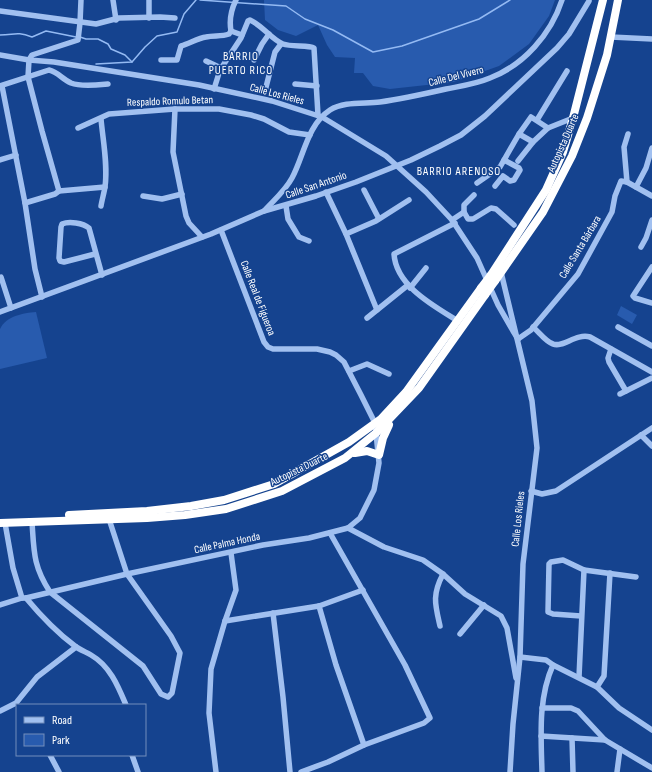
<svg xmlns="http://www.w3.org/2000/svg" width="652" height="772" font-family="'Sofia Sans Condensed',sans-serif">
  <style>
    .green { fill: #285bae }
    .lines { fill: none; stroke-linecap: round; stroke-linejoin: round }
    .stream { stroke: #94baf3; stroke-width: 1.5 }
    .minor { stroke: #a1c0f0; stroke-width: 5.5 }
    .highway { stroke: #fff; stroke-width: 8 }
    .highway-bridge { stroke: #fff; stroke-width: 8 }
    .labels { text-anchor: middle; dominant-baseline: central; stroke-width: 3; stroke-linejoin: round; paint-order: stroke }
    .street-label { font-size: 11px; fill: #fff; stroke: #15438f }
    .neighbourhood-label { font-size: 12px; letter-spacing: 1px; fill: #fff; stroke: #15438f }
  </style>
  <rect width="100%" height="100%" fill="#15438f"/>
  <g class="green">
    <polygon points="264,0 555,0 549,16 529,44 499,66 454,82 390,89 373,86 363,73 354,73 355,58 335,57 327,45 318,25 296,36 278,30 265,20"/>
    <polygon points="621,306 637,315 632,324 617,315"/>
    <path d="M36,312L47,358L0,369V329C6,316 23,313 36,312Z"/>
  </g>
  <g class="lines">
    <g class="stream">
      <polyline points="200,0 286,6 305,19 333,30 373,52 402,46 479,19 510,0"/>
      <path d="M0,35C15,35 16,31 32,37L46,31L76,37"/>
      <polyline points="80,37 86,39 98,39 108,44 111,49 125,55 132,62"/>
      <polyline points="96,64 132,62 145,47 157,36 177,32 184,14 196,0"/>
    </g>
    <g class="minor">
      <polyline points="113,0 116,20"/>
      <polyline points="149,0 149,18"/>
      <polyline points="0,11 96,24 119,18 160,17 175,18"/>
      <path d="M231,31C229,20 231,10 236,0"/>
      <polyline points="231,31 242,35"/>
      <polyline points="611,37 652,39"/>
      <polyline points="0,55 29,60 54,62 199,85 272,101 322,117 386,156 426,192 452,220 477,258 498,305 513,331 518,339"/>
      <path d="M161,60H177L181,46C189,44 198,38 206,37C214,35 221,37 229,34L231,31"/>
      <polyline points="254,60 262,44 269,34"/>
      <polyline points="206,61 221,68"/>
      <polyline points="295,84 317,86"/>
      <path d="M0,86L49,70C58,72 62,79 71,83C81,87 97,85 108,84"/>
      <polyline points="2,86 25,203 35,269 42,297"/>
      <path d="M214,89L220,70L241,38L248,21L250,20C262,25 272,40 283,44C291,47 309,45 314,48L318,115"/>
      <polyline points="265,91 275,52 281,44"/>
      <polyline points="175,109 173,152 186,216 189,223 202,237"/>
      <path d="M101,119C103,141 108,165 105,187C104,193 102,200 101,206"/>
      <polyline points="537,120 567,71"/>
      <polyline points="78,128 109,114 175,109 219,109 251,115 264,119 289,132 310,135"/>
      <polyline points="519,134 533,142"/>
      <polyline points="0,160 16,155"/>
      <polyline points="518,161 533,142 548,128"/>
      <polyline points="627,182 624,147 628,134"/>
      <polyline points="477,183 500,167 519,134 531,117 548,128 573,118"/>
      <polyline points="495,186 503,176 510,181 514,180 520,170 519,168 504,160"/>
      <polyline points="636,187 646,168 652,148"/>
      <polyline points="364,190 378,217 378,219"/>
      <polyline points="59,191 42,131 28,77 29,60 32,55 78,40 80,23 81,0"/>
      <polyline points="326,192 346,234 377,310"/>
      <polyline points="143,196 162,199 182,194"/>
      <polyline points="25,203 55,194 59,191 105,187"/>
      <polyline points="286,206 288,219 299,237 309,241"/>
      <path d="M264,211C274,200 285,191 292,178C304,156 307,125 330,110C344,101 364,104 380,102C402,99 424,94 446,89C461,86 476,84 490,78C524,65 551,34 562,0"/>
      <polyline points="464,212 464,205 474,195"/>
      <polyline points="452,220 464,212 468,219 473,219 491,208 496,209 514,225"/>
      <path d="M455,223L394,254C396,286 434,306 458,321"/>
      <polyline points="346,234 376,221 409,200"/>
      <polyline points="641,247 646,238 652,220"/>
      <path d="M95,254L64,262L60,261L59,258L61,227L62,224C69,221 83,223 89,228L102,275"/>
      <polyline points="652,267 633,296 635,298 652,303"/>
      <polyline points="501,272 532,401 537,448 523,564 520,657 513,724 510,772"/>
      <polyline points="1,277 11,308"/>
      <polyline points="410,288 426,268"/>
      <polyline points="0,312 211,234 264,211 316,196 356,182 411,160 440,146 461,135 485,116 557,48 569,34 589,1"/>
      <polyline points="367,318 408,285"/>
      <path d="M533,327C539,332 546,342 553,344C563,348 576,333 590,337L652,372"/>
      <polyline points="618,327 652,346"/>
      <polyline points="518,339 531,330 578,274 612,212 615,196 621,181 627,182 652,196"/>
      <polyline points="611,349 608,358 609,362 626,391"/>
      <polyline points="349,371 367,364 389,374"/>
      <polyline points="620,394 652,378"/>
      <polyline points="641,435 652,446"/>
      <polyline points="531,491 542,494 556,491 652,428"/>
      <path d="M32,522C34,551 33,566 50,592L143,666L161,694L168,697L172,693L180,653L171,636L127,574L109,519"/>
      <polyline points="5,523 13,568 22,598"/>
      <polyline points="348,528 384,547 423,560 443,574 465,594 501,616 507,628 516,678"/>
      <path d="M26,598C41,616 56,632 75,646C80,650 86,652 91,655C110,666 118,686 126,705"/>
      <polyline points="0,605 22,598 26,598 127,574 263,545 309,538 348,528 360,518 374,490 379,463 375,423 361,395 344,362 336,355 330,352 317,349 273,349 268,347 264,342 221,230"/>
      <polyline points="319,606 336,665 364,745"/>
      <polyline points="273,613 283,697 290,772"/>
      <polyline points="581,616 553,614 548,612 549,564 551,562 563,560 584,570 636,577"/>
      <polyline points="225,621 319,606 363,590"/>
      <path d="M440,626C435,604 432,595 443,574"/>
      <polyline points="460,634 484,605"/>
      <polyline points="520,657 546,660 553,665 597,687 619,708 652,730"/>
      <polyline points="579,677 584,570"/>
      <polyline points="597,687 604,676 610,573"/>
      <polyline points="542,708 571,708 578,711 605,740 652,768"/>
      <polyline points="0,711 16,703 37,677 76,647"/>
      <polyline points="541,736 605,740"/>
      <polyline points="572,738 573,772"/>
      <polyline points="50,755 59,772"/>
      <polyline points="132,755 138,772"/>
      <polyline points="216,772 209,713 211,669 225,621 236,590 231,553"/>
      <polyline points="301,772 328,762 364,745 424,723 430,718 405,665 330,533"/>
      <path d="M542,772C541,736 538,698 553,665"/>
      <polyline points="617,772 620,749"/>
    </g>
    <g class="highway">
      <polyline points="491,275 546,190 563,152 573,118 603,0"/>
      <polyline points="495,281 543,212 572,156 587,118 607,55 618,0"/>
      <polyline points="355,453 367,451 379,455 383,438 389,425"/>
      <polyline points="69,515 147,511 191,506 224,500 274,484 349,442 381,419 406,392 481,288"/>
      <polyline points="0,523 147,518 185,515 226,509 282,491 345,458 376,433 419,388 485,295"/>
    </g>
    <g class="highway-bridge">
      <polyline points="481,288 491,275"/>
      <polyline points="485,295 495,281"/>
    </g>
  </g>
  <g class="labels">
    <g class="street-label">
      <text transform="translate(456 76) rotate(-14)">Calle Del Vivero</text>
      <text transform="translate(277 94) rotate(15)">Calle Los Rieles</text>
      <text transform="translate(170 101) rotate(-2)">Respaldo Romulo Betan</text>
      <text transform="translate(563 143) rotate(-66)">Autopista Duarte</text>
      <text transform="translate(316 185) rotate(-19)">Calle San Antonio</text>
      <text transform="translate(580 247) rotate(-59)">Calle Santa Bárbara</text>
      <text transform="translate(258 298) rotate(69)">Calle Real de Figueroa</text>
      <text transform="translate(299 469) rotate(-26)">Autopista Duarte</text>
      <text transform="translate(518 519) rotate(-84)">Calle Los Rieles</text>
      <text transform="translate(227 543) rotate(-12)">Calle Palma Honda</text>
    </g>
    <g class="neighbourhood-label">
      <text x="241" y="56">BARRIO<tspan x="241" dy="14">PUERTO RICO</tspan></text>
      <text x="459" y="171">BARRIO ARENOSO</text>
    </g>
  </g>
  <rect x="16" y="704" width="130" height="52" fill="#15438f" stroke="#738ebc"/>
  <rect x="24" y="717" width="20" height="6" fill="#a1c0f0" stroke="#738ebc"/>
  <text x="52" y="724" font-size="12" fill="#ffffff">Road</text>
  <rect x="24" y="734" width="20" height="12" fill="#285bae" stroke="#738ebc"/>
  <text x="52" y="744" font-size="12" fill="#ffffff">Park</text>
</svg>
